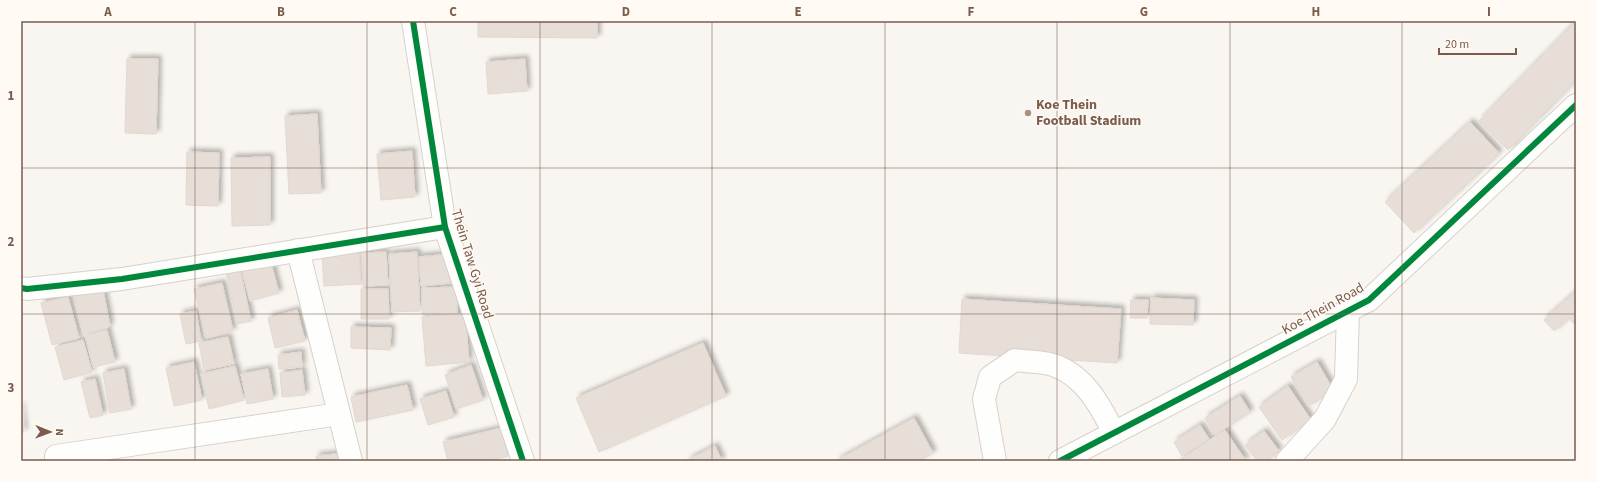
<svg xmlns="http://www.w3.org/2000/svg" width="1597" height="482" font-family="'Source Sans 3',sans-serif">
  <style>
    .building { fill: #e6ded7; stroke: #e2d8d2; filter: url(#shadow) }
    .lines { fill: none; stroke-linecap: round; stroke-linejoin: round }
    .minor-casing { stroke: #d7d1cb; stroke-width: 24 }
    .tertiary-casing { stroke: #d7d1cb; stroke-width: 24 }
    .minor { stroke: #fefefd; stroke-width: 22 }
    .tertiary { stroke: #fefefd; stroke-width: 22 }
    .cycleway-casing { stroke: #fffaf3; stroke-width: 8 }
    .cycleway { stroke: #00873e; stroke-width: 6 }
    .grid { fill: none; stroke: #7a5c4d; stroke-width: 1; stroke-opacity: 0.55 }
    .poi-dot { fill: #a69286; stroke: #fffaf3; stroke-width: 1.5 }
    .labels { text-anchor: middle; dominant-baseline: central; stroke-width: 3; stroke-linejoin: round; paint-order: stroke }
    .poi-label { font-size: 14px; font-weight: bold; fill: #7a5c4d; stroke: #fffaf3; text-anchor: start }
    .street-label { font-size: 14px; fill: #7a5c4d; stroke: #fffaf3 }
    .neatline { fill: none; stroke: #7a5c4d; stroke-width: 1.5 }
    .grid-label { font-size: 13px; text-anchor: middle; font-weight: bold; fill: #7a5c4d }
  </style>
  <defs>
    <filter id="shadow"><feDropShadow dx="3.5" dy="-3.5" stdDeviation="2" flood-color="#0004"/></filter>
  </defs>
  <rect width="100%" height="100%" fill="#f9f5f0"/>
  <g class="building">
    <polygon points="478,21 597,21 597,38 478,37"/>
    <polygon points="1576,21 1576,80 1508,150 1479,121"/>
    <polygon points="127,59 158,59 156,134 125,133"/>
    <polygon points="525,59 527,91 488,94 486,62"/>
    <polygon points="317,114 321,193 289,194 285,116"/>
    <polygon points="1470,122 1499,153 1414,233 1385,202"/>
    <polygon points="412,151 415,197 381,200 377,154"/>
    <polygon points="187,152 219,153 218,206 186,205"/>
    <polygon points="270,157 270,225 232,226 231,158"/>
    <polygon points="386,252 388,285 363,286 361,253"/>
    <polygon points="417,252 420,311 392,312 389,254"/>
    <polygon points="359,253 361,284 324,286 322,256"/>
    <polygon points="448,254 451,283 421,286 419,257"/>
    <polygon points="271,263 279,293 250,301 242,271"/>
    <polygon points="240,269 251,321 237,324 226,272"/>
    <polygon points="222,283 233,331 206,338 194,289"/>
    <polygon points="102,285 110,325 108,328 83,334 73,291"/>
    <polygon points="457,287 457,314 422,314 422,288"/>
    <polygon points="361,289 388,289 389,319 361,319"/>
    <polygon points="1576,291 1576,326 1569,318 1554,331 1544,320"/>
    <polygon points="68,297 79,338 52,345 41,303"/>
    <polygon points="1151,298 1194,300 1193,325 1150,324"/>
    <polygon points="962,299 1121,309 1117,363 959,353"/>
    <polygon points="1131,300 1148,300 1147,318 1130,318"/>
    <polygon points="297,310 305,341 275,348 268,318"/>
    <polygon points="196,311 201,341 186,344 180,314"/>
    <polygon points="465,313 469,362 426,366 422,317"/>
    <polygon points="351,327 391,328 390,350 351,348"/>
    <polygon points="107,330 115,362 93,367 85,335"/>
    <polygon points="228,337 234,364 204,370 199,343"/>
    <polygon points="83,340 92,372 64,380 55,347"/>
    <polygon points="703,343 726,396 599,452 576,398"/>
    <polygon points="301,352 302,367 279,369 278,355"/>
    <polygon points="194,362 202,400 174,406 166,368"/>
    <polygon points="1317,362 1334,391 1308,406 1291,377"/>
    <polygon points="471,365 483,400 456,409 445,375"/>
    <polygon points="235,366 244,400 209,409 201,374"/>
    <polygon points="124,369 131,409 110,413 103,373"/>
    <polygon points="268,369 273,399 247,404 241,374"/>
    <polygon points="302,370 305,395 282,397 280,373"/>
    <polygon points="95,379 103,415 90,418 81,382"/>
    <polygon points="407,385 413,410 356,422 351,397"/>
    <polygon points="1288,386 1311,420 1282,440 1259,407"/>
    <polygon points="446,391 454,417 428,425 420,399"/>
    <polygon points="1240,396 1250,412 1215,435 1205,418"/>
    <polygon points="21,405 24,432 21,432"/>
    <polygon points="914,418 933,453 918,461 836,461"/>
    <polygon points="1200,425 1209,439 1182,456 1174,442"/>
    <polygon points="501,428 508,456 489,461 448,461 443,442"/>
    <polygon points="1225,430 1246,461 1178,461"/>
    <polygon points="1264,431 1279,451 1266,461 1257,461 1245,445"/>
    <polygon points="715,446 722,461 686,461"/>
    <polygon points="345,453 345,461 317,461 316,456"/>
  </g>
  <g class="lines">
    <defs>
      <g id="minor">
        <polyline points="298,250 351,461"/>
        <polyline points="21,288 27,289 122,279 445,227"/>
        <polyline points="56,456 339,414"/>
        <path d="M995,461L984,399L990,377L1015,360C1027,362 1042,361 1053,365C1084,375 1100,405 1114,433"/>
        <polyline points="1060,461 1369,300 1576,105"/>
        <polyline points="1287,461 1325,419 1346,379 1348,310"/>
      </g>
      <polyline id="tertiary" points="413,21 445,227 523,461"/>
    </defs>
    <use href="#minor" class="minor-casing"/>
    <use href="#tertiary" class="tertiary-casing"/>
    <use href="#minor" class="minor"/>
    <use href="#tertiary" class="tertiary"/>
    <defs>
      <g id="cycleway">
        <polyline points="413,21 445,227 523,461"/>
        <polyline points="21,288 27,289 122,279 445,227"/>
        <polyline points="1060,461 1369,300 1576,105"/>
      </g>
    </defs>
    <use href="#cycleway" class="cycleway-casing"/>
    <use href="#cycleway" class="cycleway"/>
  </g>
  <path class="grid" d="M195,21V461M367,21V461M540,21V461M712,21V461M885,21V461M1057,21V461M1230,21V461M1402,21V461M21,168H1576M21,314H1576"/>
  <circle class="poi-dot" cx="1028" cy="113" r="4"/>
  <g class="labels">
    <g class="poi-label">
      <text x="1036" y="105">Koe Thein<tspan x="1036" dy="16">Football Stadium</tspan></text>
    </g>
    <g class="street-label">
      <text transform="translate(472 264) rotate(73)">Thein Taw Gyi Road</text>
      <text transform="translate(1323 309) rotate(-29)">Koe Thein Road</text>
    </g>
  </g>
  <rect width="1597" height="482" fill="none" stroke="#fffaf3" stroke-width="44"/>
  <g transform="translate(50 432) rotate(91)" stroke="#fffaf3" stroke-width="3" paint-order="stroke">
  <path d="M0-3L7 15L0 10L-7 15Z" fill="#7a5c4d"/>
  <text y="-6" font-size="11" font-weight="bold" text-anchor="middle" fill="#7a5c4d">N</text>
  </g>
  <path d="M1439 48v6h77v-6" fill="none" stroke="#7a5c4d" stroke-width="2"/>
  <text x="1445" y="48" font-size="12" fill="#7a5c4d" stroke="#fffaf3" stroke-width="3" paint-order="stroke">20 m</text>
  <rect x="22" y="22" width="1553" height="438" class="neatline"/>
  <g class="grid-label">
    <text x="108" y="16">A</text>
    <text x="281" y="16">B</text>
    <text x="453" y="16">C</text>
    <text x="626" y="16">D</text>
    <text x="798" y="16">E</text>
    <text x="971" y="16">F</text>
    <text x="1144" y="16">G</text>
    <text x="1316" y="16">H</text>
    <text x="1489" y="16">I</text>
    <text x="11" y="100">1</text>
    <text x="11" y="246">2</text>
    <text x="11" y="392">3</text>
  </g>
</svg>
